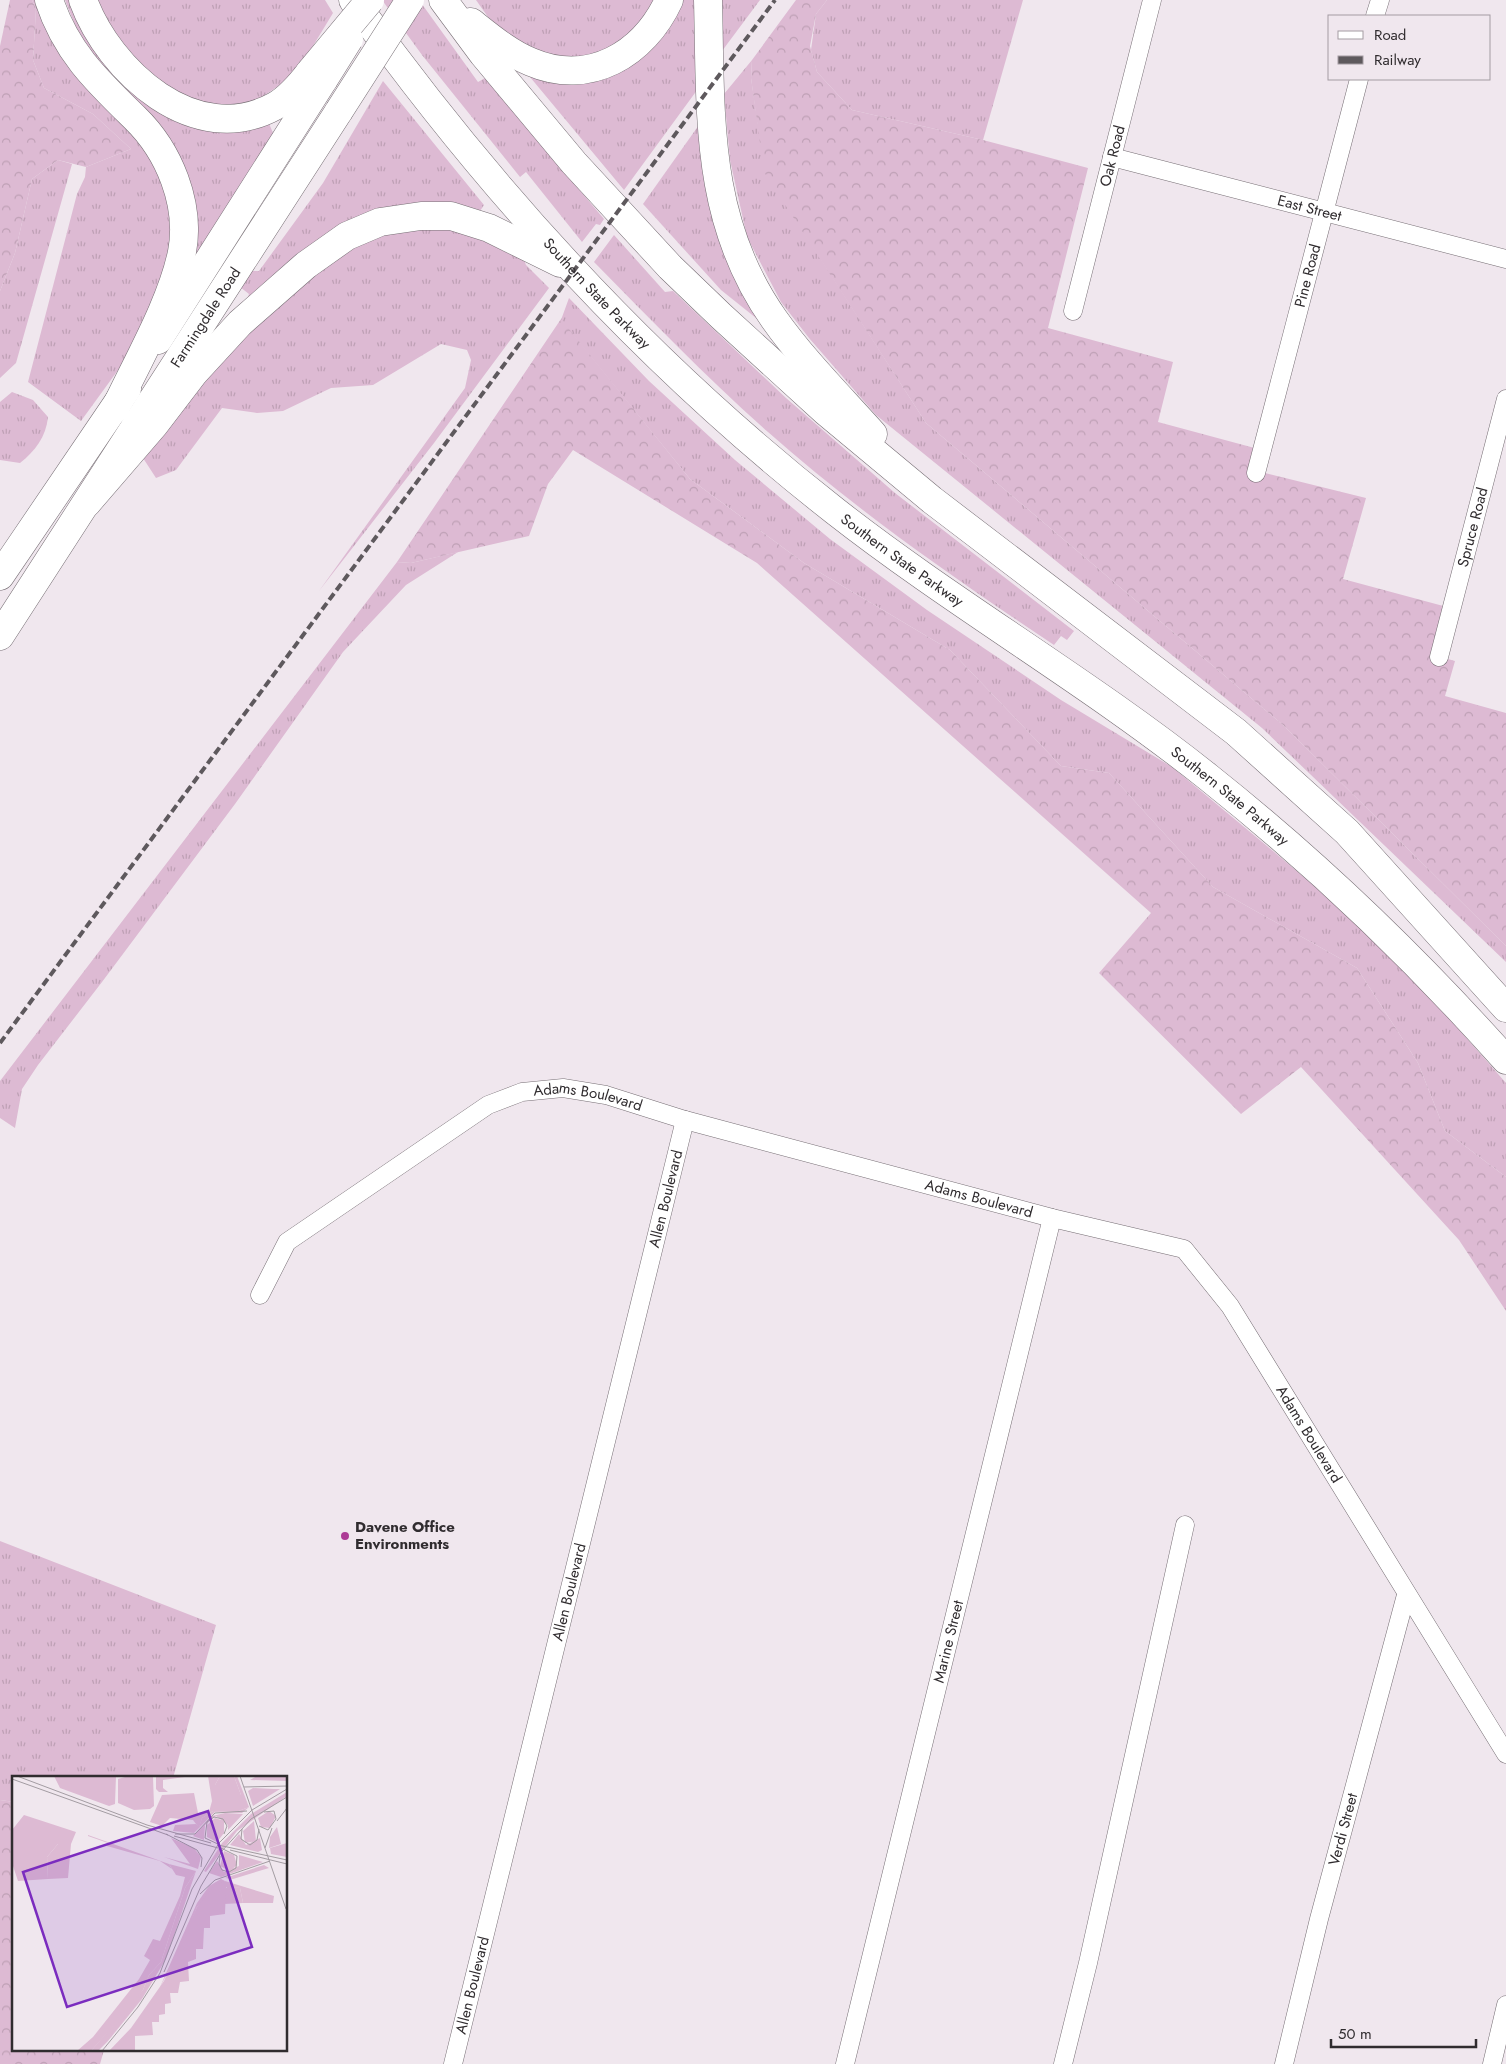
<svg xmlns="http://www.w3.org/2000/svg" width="1506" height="2064" font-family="Jost,sans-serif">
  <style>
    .grass { fill: url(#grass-tufts) }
    .forest { fill: url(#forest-crowns) }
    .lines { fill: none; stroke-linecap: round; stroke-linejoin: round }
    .minor-casing { stroke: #766e74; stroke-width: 19 }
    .primary-casing { stroke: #766e74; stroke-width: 29 }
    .motorway-casing { stroke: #766e74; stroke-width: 29 }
    .minor { stroke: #fff; stroke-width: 18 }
    .primary { stroke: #fff; stroke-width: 28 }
    .motorway { stroke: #fff; stroke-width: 28 }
    .rail { stroke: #5e595d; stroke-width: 4; stroke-dasharray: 8 4; stroke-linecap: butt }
    .primary-bridge-casing { stroke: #766e74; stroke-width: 29; stroke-linecap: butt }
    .motorway-bridge-casing { stroke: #766e74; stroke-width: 29; stroke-linecap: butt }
    .primary-bridge { stroke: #fff; stroke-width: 28 }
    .motorway-bridge { stroke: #fff; stroke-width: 28 }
    .poi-dot { fill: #ad3b96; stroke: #f0e7ee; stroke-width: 2 }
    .labels { text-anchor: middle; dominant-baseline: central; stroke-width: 4.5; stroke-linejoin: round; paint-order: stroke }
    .street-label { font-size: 15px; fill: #302c2f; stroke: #f0e7ee }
    .poi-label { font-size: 15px; font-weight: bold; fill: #302c2f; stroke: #f0e7ee; text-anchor: start }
    .inset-road { fill: none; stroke: #a39ca2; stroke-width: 1 }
    .view { fill: #7b2cbf; fill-opacity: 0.15; stroke: #7b2cbf; stroke-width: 2.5 }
    .inset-edge { fill: none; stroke: #302c2f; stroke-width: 2.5 }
  </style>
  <defs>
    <pattern id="grass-tufts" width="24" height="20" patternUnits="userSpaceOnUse" patternTransform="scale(1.25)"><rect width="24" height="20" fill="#ddbad3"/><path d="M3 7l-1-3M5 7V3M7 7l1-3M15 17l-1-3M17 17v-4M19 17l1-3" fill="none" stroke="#bea0b5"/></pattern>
    <pattern id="forest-crowns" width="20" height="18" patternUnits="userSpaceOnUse" patternTransform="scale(1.25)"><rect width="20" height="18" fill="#ddbad3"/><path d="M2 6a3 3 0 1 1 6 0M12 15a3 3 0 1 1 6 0" fill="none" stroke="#bea0b5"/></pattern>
  </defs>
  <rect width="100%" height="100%" fill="#f0e7ee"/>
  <g class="grass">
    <polygon points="32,0 46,0 165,166 174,261 121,366 81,421 28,382 77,194 85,177 86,167 131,149 93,114 44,88 33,60 36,9"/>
    <polygon points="65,0 77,0 126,78 268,121 275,138 187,279 193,237 116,86 81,40"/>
    <polygon points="95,0 325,0 333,13 296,74 256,101 212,107 173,91 132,59"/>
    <polygon points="382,0 419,0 478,82 485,78 604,219 600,225 596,224 582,242 526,172 520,177 422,55"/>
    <polygon points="476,0 660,0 640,32 590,62 524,50 488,17"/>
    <polygon points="680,0 701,0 703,82 624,190 525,71 569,78"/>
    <polygon points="720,0 760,0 722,51"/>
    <polygon points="827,0 1023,0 983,140 852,110 817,72 811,50 816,14"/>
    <polygon points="752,60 751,78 765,172 926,423 1283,725 1506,946 1506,962 1262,728 876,415 809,338 781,302 747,237 730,160 724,94"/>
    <polygon points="383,81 484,205 480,211 414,205 243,309 249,294 240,287 251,271 259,271 323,183"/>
    <polygon points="706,115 761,322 721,290 643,204"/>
    <polygon points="58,160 72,164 16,363 0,378 0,291 15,253 32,179"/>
    <polygon points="435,225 521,252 526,265 549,288 434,443 319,591 465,388 471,360 467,350 441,344 373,385 331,388 283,411 257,413 222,408 176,470 156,478 143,458 217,360 324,264 385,231"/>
    <path d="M614,235L665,292L673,291L786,398L895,493L1074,631L1067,640L1061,636L1054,645C955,579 856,510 768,432C707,378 651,320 594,262Z"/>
    <polygon points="569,298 649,381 735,460 830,539 927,610 1061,700 1172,767 1267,846 1344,911 1419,984 1506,1083 1506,1177 1445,1131 1418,1063 1357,968 1213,887 1109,773 1061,766 950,650 804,563 690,479 561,320"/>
    <path d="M12,392L33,400L48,417C46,437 35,451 20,463L0,460V402Z"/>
    <polygon points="458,552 406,585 343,652 235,804 102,982 38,1065 22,1089 15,1128 0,1118 0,1081 397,562 411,563"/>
    <polygon points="0,1541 216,1625 173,1778 14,1778 14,1802 0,1800"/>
  </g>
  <g class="forest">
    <polygon points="10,0 32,0 36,9 33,60 44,88 93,114 131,149 86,167 58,160 32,179 15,253 0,291 0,46"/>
    <polygon points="796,0 827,0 816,14 810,46 817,72 852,110 983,140 1088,168 1048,328 1173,362 1158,422 1262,450 1257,471 1366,498 1343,579 1447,607 1437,656 1455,661 1445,696 1506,713 1506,946 1283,725 926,423 764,172 751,78 752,60"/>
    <polygon points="561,319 690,479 804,563 950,650 1061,766 1109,773 1213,887 1357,968 1418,1063 1445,1131 1506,1177 1506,1311 1459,1240 1301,1067 1241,1114 1099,973 1151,913 757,563 573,450 548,484 529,536 411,563 397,562"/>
    <polygon points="0,1800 14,1802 14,2050 104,2050 100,2064 0,2064"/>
  </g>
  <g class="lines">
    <defs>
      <g id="minor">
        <polyline points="1375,16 1380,0"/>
        <path id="s1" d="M1112,157L1506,259"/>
        <path id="s2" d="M1073,311L1152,0"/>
        <path id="s3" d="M1256,473L1359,79"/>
        <path id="s4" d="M1439,657L1506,399"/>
        <path id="s5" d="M260,1295L287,1242L488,1105L522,1092L563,1088L606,1095L685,1120L1052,1218L1184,1249L1230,1306L1506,1754"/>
        <path id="s6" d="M453,2064L685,1120"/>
        <path id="s7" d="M845,2064L1052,1218"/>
        <polyline points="1063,2064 1088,1963 1185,1525"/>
        <path id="s8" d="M1284,2064L1319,1919L1406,1595"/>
        <polyline points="1492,2064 1506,2005"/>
      </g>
      <g id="primary">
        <polyline points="158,340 324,79"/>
        <polyline points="0,576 127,389"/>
        <path id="s9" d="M0,636L339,111"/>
      </g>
      <g id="motorway">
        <path d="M49,0C66,52 97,81 135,118C169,151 191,204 182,252C172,302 137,362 115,409"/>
        <path d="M83,0C109,71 195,150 275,106C289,98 300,85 310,72"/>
        <path id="s10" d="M353,0C489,190 651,367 835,511C955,605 1089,682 1208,777C1315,862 1415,958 1506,1060"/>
        <polyline points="443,0 483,54 574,163 670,267 721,316 825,411 932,500 1236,732 1347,832 1506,1008"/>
        <path d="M708,0C711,114 704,220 774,319C803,360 839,396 873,434"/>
        <path d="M471,22C490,37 509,53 531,62C590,87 644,54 669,0"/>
        <polyline points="87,503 155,424 194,373 240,323 306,265 347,236 380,222 421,216 451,216 489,228 560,263"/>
      </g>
    </defs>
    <use href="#minor" class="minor-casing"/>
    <use href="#primary" class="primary-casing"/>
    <use href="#motorway" class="motorway-casing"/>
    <use href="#minor" class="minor"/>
    <use href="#primary" class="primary"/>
    <use href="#motorway" class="motorway"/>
    <polyline class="rail" points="0,1043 775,0"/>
    <defs>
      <g id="primary-bridge">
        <polyline points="324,79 349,39"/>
        <polyline points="339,111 410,0"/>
      </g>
      <polyline id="motorway-bridge" points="310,72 370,0"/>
    </defs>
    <use href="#primary-bridge" class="primary-bridge-casing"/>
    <use href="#motorway-bridge" class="motorway-bridge-casing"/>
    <use href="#primary-bridge" class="primary-bridge"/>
    <use href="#motorway-bridge" class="motorway-bridge"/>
  </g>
  <circle class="poi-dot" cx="345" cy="1536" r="5"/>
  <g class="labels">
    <g class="street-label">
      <text stroke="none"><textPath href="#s2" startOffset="160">Oak Road</textPath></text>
      <text stroke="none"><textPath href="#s1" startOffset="204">East Street</textPath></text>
      <text stroke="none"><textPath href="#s3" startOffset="204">Pine Road</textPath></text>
      <text stroke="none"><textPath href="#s10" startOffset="382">Southern State Parkway</textPath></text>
      <text stroke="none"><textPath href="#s9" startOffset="379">Farmingdale Road</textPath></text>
      <text stroke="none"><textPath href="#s4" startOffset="134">Spruce Road</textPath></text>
      <text stroke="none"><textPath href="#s10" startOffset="788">Southern State Parkway</textPath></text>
      <text stroke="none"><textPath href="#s10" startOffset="1192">Southern State Parkway</textPath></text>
      <text stroke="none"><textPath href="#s5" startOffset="406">Adams Boulevard</textPath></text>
      <text stroke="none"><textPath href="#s6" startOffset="891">Allen Boulevard</textPath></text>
      <text stroke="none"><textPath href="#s5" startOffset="811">Adams Boulevard</textPath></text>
      <text stroke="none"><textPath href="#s5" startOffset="1246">Adams Boulevard</textPath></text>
      <text stroke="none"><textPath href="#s6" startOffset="486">Allen Boulevard</textPath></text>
      <text stroke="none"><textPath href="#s7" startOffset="435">Marine Street</textPath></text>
      <text stroke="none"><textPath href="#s8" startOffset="242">Verdi Street</textPath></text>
      <text stroke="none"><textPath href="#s6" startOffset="81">Allen Boulevard</textPath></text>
    </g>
    <g class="poi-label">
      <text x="355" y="1527">Davene Office<tspan x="355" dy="17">Environments</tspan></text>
    </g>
  </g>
  <g transform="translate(12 1776)">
    <rect width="275" height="275" fill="#f0e7ee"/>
    <path d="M42,0H104L103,28L97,30L48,12ZM208,0H222L229,19V32H203V9ZM241,12L262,13H268L241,30L236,15ZM275,16V20L225,55L194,96L192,95L210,67L239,38ZM237,31L230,37L203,36L182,57L161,55L163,49L184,48L187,51L190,42L201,35L224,36ZM257,35L264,40L258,52L249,51L246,42ZM213,37L231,38L216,54V49L204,40L193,49L192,64L181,60L200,40ZM203,42L212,45V57L205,66L195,61V49ZM242,45L244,65L233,67L231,55ZM227,58L234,69L248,62L250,74L246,76L218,69ZM76,60V59L157,88L160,93L148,85L95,70L96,67ZM159,62L182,72L189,81L186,93L152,81L178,88ZM46,68H59L56,102L36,103L35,81ZM212,75L222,79L225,89L218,95L208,90ZM227,79L251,86L209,101L197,97L205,85L212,96L227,90ZM252,89L257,92L221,103L213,102ZM184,95L154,183L130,223L96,265L86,275H79L131,214L137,199L149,186L173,112ZM209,103L213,105L185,131L169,172L148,211L185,127L197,110ZM216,110L228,112L231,127L212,128L211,115Z" fill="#ddbad3"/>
    <path d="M180,0L151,4V12L156,16H147L144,13V0ZM196,0H208L203,9V32H229V19L222,0H225L237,31L224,36L201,35L190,42L187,52L181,44L158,42L150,50L138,46L150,19L182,17L186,37L197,36L200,25ZM245,0H275V5L238,4ZM113,1H141L142,30L138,33L122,34L106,27V3ZM12,39L64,56L59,68H46L35,81L36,103L6,105L0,87V54ZM265,51L269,68L257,72L258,61ZM157,88L184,95L173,112L149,186L137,199L131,214L110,245L104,247L79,275H65L81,261L127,203L138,184L132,180L141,163L148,165L168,120L173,101L164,99ZM213,105L262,120L261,127H231L228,112L214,111L213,138L198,140V152H192L191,173H184V183L176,186L177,205L168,206L166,217H158L159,227L153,228V238L147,239V246H140L141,259L123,260V275H97L119,252L152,205L185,131L203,109Z" fill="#ddbad3"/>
    <path d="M275,67V81L259,78L258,72Z" fill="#ddbad3"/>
    <path class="inset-road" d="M5,0L135,49L199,67M228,0L274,133M0,3L156,59M232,11L275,10M265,45L275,32M247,50L256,54L264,43L262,35L252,36M230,53L229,63L238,69L245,64L247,53M154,58L185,74L190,82L189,91M163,58H183L203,37L235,35M162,60L206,72M206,69L275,84M208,69L193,62L195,46L202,41L211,43L215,50L212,58M253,72L260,52M218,74L275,88M208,80L207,88L210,94L217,96L224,92L225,80L209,72M188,118L203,104L258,85M152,196L189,110L210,75L239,43L275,21M90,275L126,231L148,197L180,113L207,67L240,34L275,13"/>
    <path class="view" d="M196,35L240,171L55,231L11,96Z"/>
    <rect width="275" height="275" class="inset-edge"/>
  </g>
  <rect x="1328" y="15" width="162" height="65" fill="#f0e7ee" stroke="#a39ca2"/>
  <rect x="1338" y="31" width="25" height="8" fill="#ffffff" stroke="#a39ca2"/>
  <text x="1374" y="40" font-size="15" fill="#302c2f">Road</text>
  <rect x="1338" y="56" width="25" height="8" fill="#5e595d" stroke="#a39ca2"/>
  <text x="1374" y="65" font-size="15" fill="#302c2f">Railway</text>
  <path d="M1331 2039v8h145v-8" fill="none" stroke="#302c2f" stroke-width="2.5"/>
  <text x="1338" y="2039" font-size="15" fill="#302c2f" stroke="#f0e7ee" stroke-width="4" paint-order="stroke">50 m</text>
</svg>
